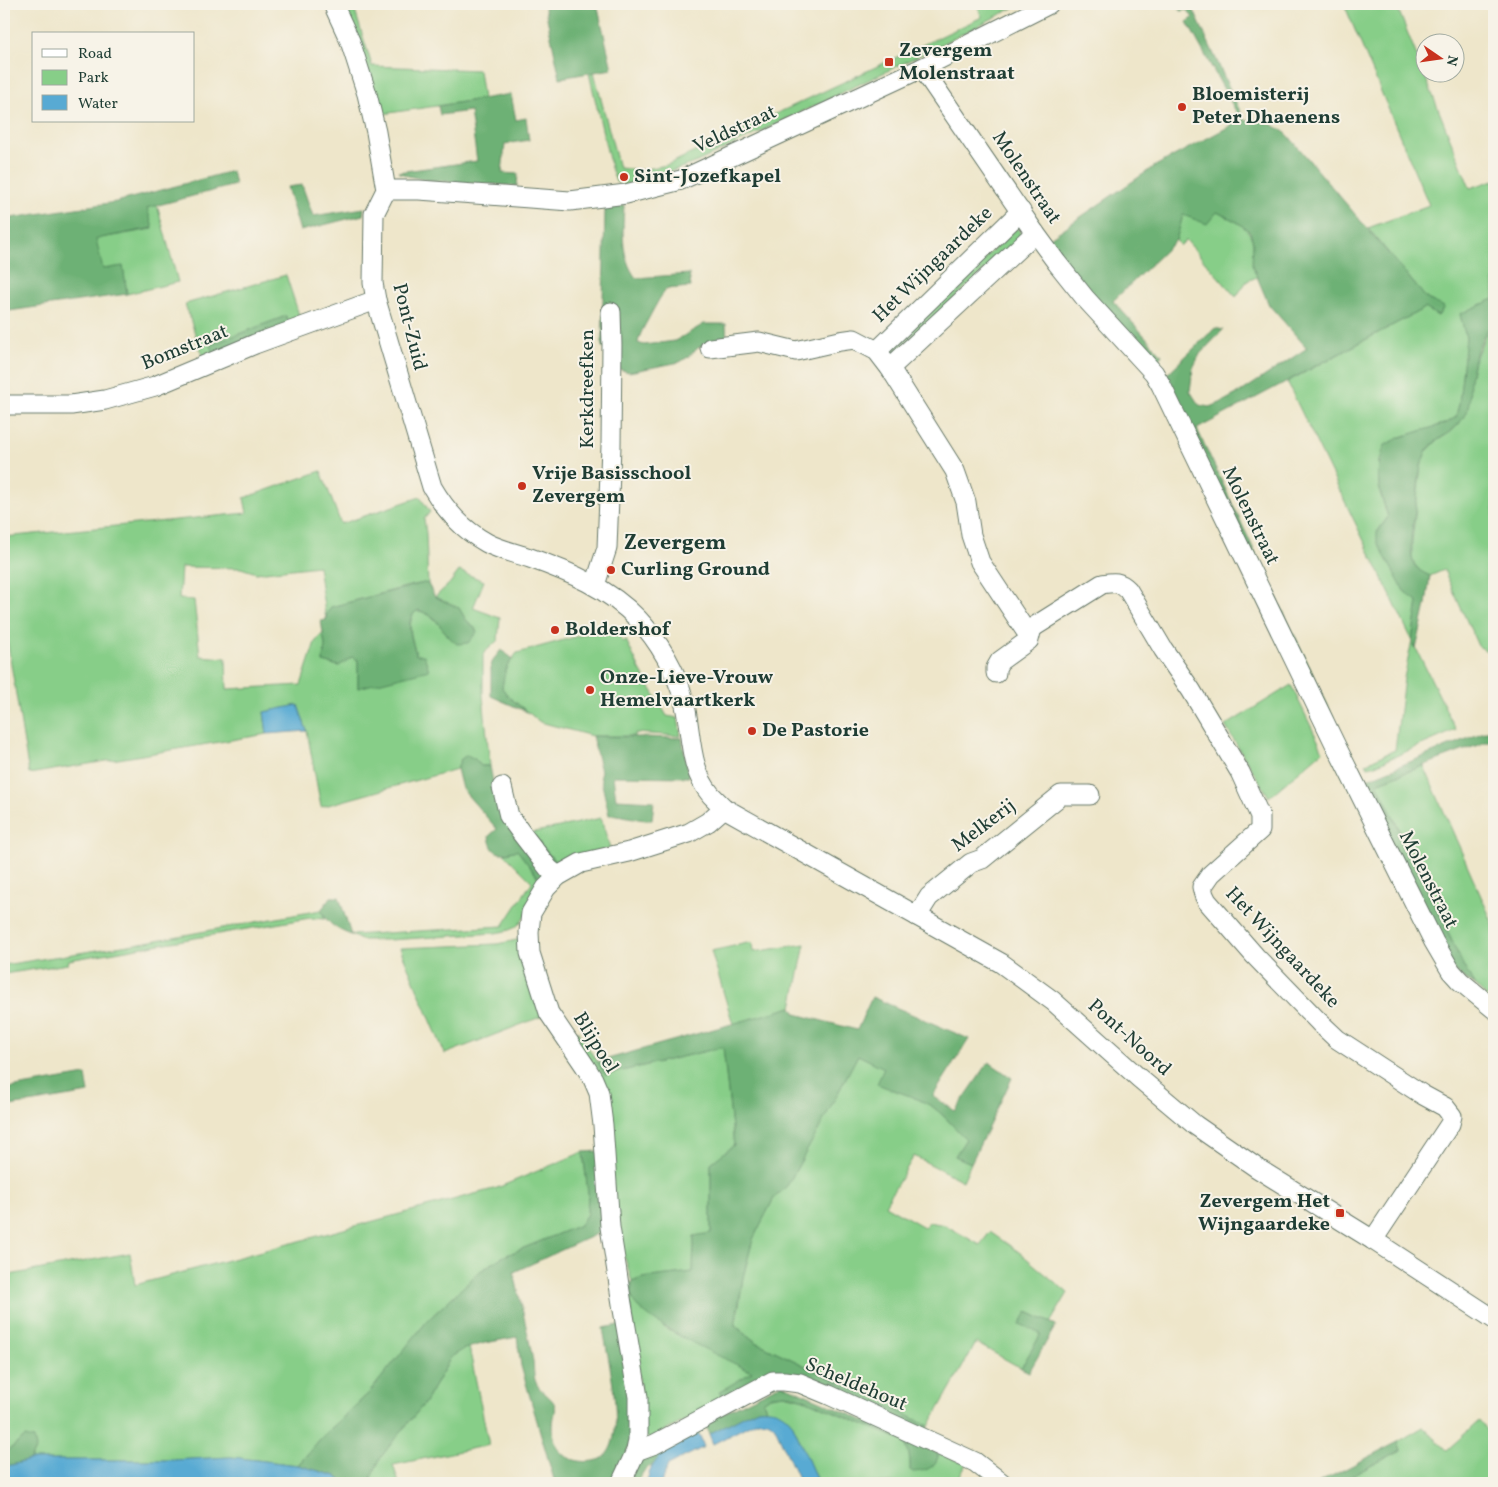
<svg xmlns="http://www.w3.org/2000/svg" width="1498" height="1487" font-family="Vollkorn,serif">
  <style>
    .green { fill: #87ce88; stroke: #53865e }
    .forest { fill: #6db174; stroke: #467754 }
    .water { fill: #58aad3; stroke: #3c7484 }
    .lines { fill: none; stroke-linecap: round; stroke-linejoin: round }
    .minor-casing { stroke: #677868; stroke-width: 21 }
    .minor { stroke: #fff; stroke-width: 19 }
    .poi-dot { fill: #c8321e; stroke: #f7f3e8; stroke-width: 2 }
    .labels { text-anchor: middle; dominant-baseline: central; stroke-width: 4; stroke-linejoin: round; paint-order: stroke }
    .poi-label { font-size: 20px; font-weight: bold; fill: #1f3d34; stroke: #f7f3e8; text-anchor: start }
    .street-label { font-size: 20px; fill: #1f3d34; stroke: #f7f3e8 }
    .quarter-label { font-size: 22px; font-weight: bold; fill: #1f3d34; stroke: #f7f3e8 }
  </style>
  <rect width="100%" height="100%" fill="#f7f3e8"/>
  <filter id="ink" filterUnits="userSpaceOnUse"><feTurbulence type="fractalNoise" baseFrequency=".02" numOctaves="2"/><feDisplacementMap in="SourceGraphic" scale="10" xChannelSelector="R" yChannelSelector="G"/><feConvolveMatrix kernelMatrix="1 2 1 2 8 2 1 2 1" color-interpolation-filters="sRGB"/></filter>
  <filter id="wash" filterUnits="userSpaceOnUse"><feTurbulence type="fractalNoise" baseFrequency=".0096" numOctaves="4" result="noise"/><feDisplacementMap in="SourceGraphic" scale="20" xChannelSelector="R" yChannelSelector="G"/><feGaussianBlur stdDeviation="1.12" result="paint"/><feColorMatrix in="noise" values="0 0 0 0 0 0 0 0 0 0 0 0 0 0 0 0 0 1.4 0 .05"/><feComposite in="paint" operator="in"/></filter>
  <g filter="url(#wash)">
    <rect width="100%" height="100%" fill="#eee6ca"/>
    <g class="green">
      <polygon points="338,4 350,4 355,11 372,66 479,70 483,99 376,115"/>
      <polygon points="976,4 1021,4 902,64 697,162 652,178 623,185 616,182 611,168 589,73 594,72 619,168 641,170 667,165 982,17"/>
      <polygon points="1344,4 1396,4 1470,188 1494,180 1494,299 1460,314 1466,338 1459,404 1456,417 1447,423 1401,437 1379,460 1378,475 1380,493 1388,517 1377,532 1404,591 1418,602 1412,640 1456,730 1373,766 1368,767 1366,763 1395,750 1404,678 1412,640 1287,382 1425,308 1438,316 1444,307 1427,299 1368,228 1429,205"/>
      <polygon points="157,205 178,282 127,294 123,267 103,270 95,239 153,229 146,208"/>
      <path d="M1217,212C1231,219 1252,226 1253,245C1253,260 1251,262 1257,277L1247,281L1236,297L1186,240L1180,246L1176,240L1183,215Z"/>
      <polygon points="1016,228 1020,230 1020,238 893,354 891,352 890,348"/>
      <polygon points="286,275 301,321 289,325 286,316 210,345 214,356 204,360 185,304"/>
      <polygon points="1494,322 1494,655 1478,646 1444,570 1430,576 1421,572 1415,565 1412,559 1412,541 1421,466 1426,452 1438,440 1451,432 1460,423 1474,361 1489,327"/>
      <path d="M321,471L341,524L420,497L430,512L424,519L426,533L428,584L424,583L409,586L331,607L326,620L318,566L256,573L241,568L181,567L179,599L194,600L200,656L226,658L227,689L301,685L315,642L323,633L325,645L323,662L339,666L352,657L358,660V688L416,655C413,641 405,623 416,611C432,611 441,627 450,638L475,628L466,620L459,608L435,597L450,583L459,571L484,581L473,608L500,618L498,640L483,654V696L490,766H481L475,759H461L457,769L321,807L307,731L298,705L264,712L267,734L29,774L4,621V537L247,513L244,498Z"/>
      <path d="M600,630C613,631 616,631 623,642L626,640L640,670L667,716L678,718L681,736L635,733L634,736H592L540,722L509,697L502,688L504,674L507,666L517,653Z"/>
      <polygon points="1291,685 1323,751 1269,797 1225,726"/>
      <polygon points="1424,766 1494,926 1494,1003 1474,985 1464,967 1428,889 1377,783"/>
      <polygon points="601,818 610,848 560,867 531,833"/>
      <path d="M517,850L541,881C535,894 527,921 514,928C508,931 501,932 495,933L390,940H361L351,935L503,926L532,882L504,854Z"/>
      <polygon points="321,910 325,919 310,918 69,960 68,964 4,974 4,965 135,944"/>
      <polygon points="522,939 543,1016 445,1054 400,948 497,944"/>
      <polygon points="752,942 753,952 805,944 792,1007 733,1024 711,951"/>
      <polygon points="578,1031 605,1075 723,1047 734,1146 711,1163 711,1234 694,1236 693,1272 642,1278 632,1282 632,1298 666,1329 753,1372 720,1392 726,1399 652,1438 646,1437 628,1284 632,1282 625,1258 618,1253 607,1121 573,1034"/>
      <path d="M858,1055L885,1068L877,1084C894,1090 926,1100 938,1111C948,1119 956,1130 966,1139L955,1156L971,1163L963,1181L914,1156L885,1205L924,1227L929,1222L945,1225L980,1245L990,1232L1019,1252L1068,1293L1050,1323L1028,1312L1041,1334L1021,1368L976,1343L929,1426L756,1342L735,1325L739,1306L743,1277L753,1239L774,1198L787,1186L821,1125Z"/>
      <polygon points="583,1152 588,1193 587,1214 580,1225 502,1257 479,1272 428,1320 369,1393 321,1438 298,1465 231,1457 172,1460 30,1460 36,1448 25,1437 4,1454 4,1276 130,1253 135,1285 497,1188"/>
      <polygon points="469,1347 489,1445 393,1465 399,1483 369,1483 371,1478 381,1457 394,1440 424,1404 451,1357 464,1349"/>
      <path d="M784,1394L804,1399L904,1441C908,1447 911,1462 910,1470C923,1468 933,1470 938,1456L937,1453L966,1464L956,1483H818L792,1423C785,1414 778,1410 766,1409L763,1401L770,1396Z"/>
      <polygon points="1479,1421 1494,1440 1494,1483 1338,1483 1401,1450 1398,1442 1423,1427 1447,1450"/>
    </g>
    <g class="forest">
      <polygon points="544,4 597,4 612,69 560,78"/>
      <path d="M1177,4H1190L1194,11L1244,120C1263,120 1272,123 1287,134L1427,299L1444,307L1438,316L1425,308L1197,429L1354,761L1347,760L1164,377L1215,328L1223,330L1200,354L1193,368L1190,391L1199,405L1209,407L1220,403L1244,390L1307,348L1269,305L1252,265L1253,242L1250,232L1239,223L1217,212L1207,224L1183,215L1176,240L1113,301L1162,355L1155,364L1063,263L1047,240L1155,166L1232,125L1230,120L1238,115L1187,22L1193,18L1188,10L1181,11Z"/>
      <polygon points="511,94 516,120 526,118 529,140 505,144 502,173 518,174 517,186 427,180 408,176 398,172 477,161 470,111 440,115 438,106"/>
      <polygon points="232,171 235,185 147,208 153,228 96,239 103,269 123,266 127,294 9,311 4,287 4,219 116,202"/>
      <polygon points="302,185 313,216 364,208 363,215 300,231 287,187"/>
      <path d="M624,205C623,229 620,257 636,278L689,274L691,287L666,289C660,297 656,305 651,314C646,324 640,332 638,343L644,345L675,341L704,324H726L727,342L705,344L698,348L688,357L680,362L629,372L618,369L616,347H602L605,209Z"/>
      <path d="M1494,299V322C1480,336 1472,362 1470,381C1469,391 1471,402 1466,412C1457,434 1437,435 1426,452C1424,456 1422,462 1421,466C1418,478 1418,492 1416,504C1414,521 1409,541 1412,558C1413,568 1422,572 1430,576L1426,605L1416,649L1412,640L1418,602L1404,591L1377,542V533L1388,517C1379,486 1373,476 1385,445L1401,437L1447,423L1456,417L1459,404L1466,338L1460,314Z"/>
      <polygon points="286,316 289,325 214,356 210,345"/>
      <path d="M424,583L428,584L435,597L459,608L466,620L475,628L477,632L468,643L457,644L450,638L433,617L419,610C402,617 413,642 416,655H424L429,670L358,688V660L352,657L339,666L323,662L325,645L321,621L326,620L327,613L331,607Z"/>
      <path d="M501,650L512,658C505,668 504,676 502,688L509,697L527,712L491,696V666L493,660Z"/>
      <polygon points="1494,728 1494,739 1377,783 1464,967 1474,985 1454,971 1360,782"/>
      <path d="M592,736L682,738L689,777L613,776L616,799L654,801L652,820C637,821 624,814 609,815L600,775L601,771Z"/>
      <path d="M467,755L475,759L481,766H490L495,792L560,867L541,881L517,850C500,855 492,856 489,836L497,829L462,789L457,769L461,759Z"/>
      <path d="M331,897H339L351,935C338,930 327,924 321,910Z"/>
      <path d="M872,997L969,1039L933,1096L955,1111L989,1062L1012,1078L971,1163L955,1156L966,1139C956,1130 948,1119 938,1111C925,1099 894,1091 877,1084L884,1068L858,1055L819,1129L787,1186L774,1198L753,1239L743,1277L735,1326L756,1342L929,1426L924,1434L794,1378L726,1399L719,1392L752,1372C728,1360 640,1321 632,1298C631,1294 632,1287 632,1282L642,1278L693,1272L694,1236L711,1233V1163L734,1145L723,1047L605,1075L597,1062L792,1007L796,1014L857,1030Z"/>
      <polygon points="86,1075 89,1093 4,1107 4,1089"/>
      <path d="M599,1151L605,1230L514,1272C520,1302 528,1331 533,1361C534,1367 533,1374 535,1380C538,1392 553,1396 555,1406C556,1410 555,1413 554,1417C552,1428 553,1441 559,1450C567,1462 589,1464 601,1459C606,1456 610,1450 612,1444C622,1415 608,1359 603,1328L620,1325L632,1393V1439L615,1483H555L521,1366L517,1337L485,1343L464,1349L451,1357L424,1404L394,1440L381,1457L371,1478L369,1483H344L336,1476L298,1465L321,1438L369,1393L428,1320L479,1272L502,1257L580,1225L587,1214L588,1193L583,1152Z"/>
      <polygon points="1027,1312 1056,1325 1029,1372 1021,1368 1041,1334 1020,1324"/>
      <path d="M782,1384L937,1453L938,1457C934,1469 925,1471 913,1472L910,1470C911,1462 908,1447 903,1441L804,1399L792,1395L784,1394L775,1395L770,1396L763,1401L766,1409H758L751,1412L709,1434L705,1422Z"/>
      <path d="M696,1428L699,1434C690,1438 681,1441 673,1446C664,1452 655,1466 646,1468L636,1483H627L639,1462L649,1455Z"/>
      <polygon points="25,1437 34,1439 36,1448 30,1460 4,1467 4,1454"/>
      <polygon points="1398,1442 1401,1450 1338,1483 1318,1483"/>
    </g>
    <g class="water">
      <polygon points="298,705 307,731 267,734 264,712"/>
      <path d="M758,1409C773,1408 782,1410 792,1423L818,1483H800L775,1427C769,1420 766,1420 757,1421L713,1444L709,1434L751,1412Z"/>
      <path d="M699,1434L704,1447L668,1465L661,1483H647C650,1455 676,1445 699,1434Z"/>
      <polygon points="231,1457 298,1465 336,1476 344,1483 4,1483 4,1467 30,1460 172,1460"/>
    </g>
  </g>
  <g filter="url(#ink)">
    <g class="lines">
      <defs>
        <g id="minor">
          <path d="M333,4L350,41L367,94L376,132L386,190L374,214L373,283L376,300L432,487C446,511 462,529 487,543C500,550 516,553 530,558C570,572 608,588 638,619C658,640 677,672 684,701C692,732 688,768 711,795C715,799 720,804 724,808L1001,963L1053,1001L1139,1078L1195,1125L1257,1168L1373,1240L1494,1319"/>
          <polyline points="922,68 1035,233 1057,263 1085,298 1154,373 1161,385 1337,748 1434,942 1451,971 1460,981 1494,1009"/>
          <polyline points="386,190 419,190 570,201 626,194 681,180 922,68 1049,4"/>
          <path d="M710,348L759,342L796,351L840,341L854,339L877,351L890,368L955,471L966,502L971,535L980,562L1025,630L1032,628L1102,584C1114,582 1119,581 1128,590L1163,649L1191,690L1240,772L1260,816V830L1211,874L1202,887L1204,895L1207,901L1255,956L1319,1022L1337,1039L1423,1095L1445,1107L1452,1116L1450,1124L1373,1240"/>
          <polyline points="877,351 1021,211"/>
          <polyline points="890,368 1035,233"/>
          <polyline points="4,405 71,405 105,400 155,386 255,344 376,300"/>
          <polyline points="595,585 607,548 611,446 612,345 611,312"/>
          <polyline points="996,673 996,668 1000,661 1029,640 1032,628"/>
          <polyline points="502,787 509,816 522,834 549,869 558,876"/>
          <polyline points="917,916 929,897 971,863 982,859 1061,795 1090,795"/>
          <polyline points="636,1451 655,1444 773,1381 784,1381 800,1383 829,1395 975,1462 1002,1483"/>
          <polyline points="621,1483 636,1451 638,1440 638,1397 622,1304 610,1227 603,1125 599,1093 593,1079 585,1066 549,1013 530,953 529,932 531,913 546,888 558,876 581,863 629,852 689,833 708,822 724,808"/>
        </g>
      </defs>
      <use href="#minor" class="minor-casing"/>
      <use href="#minor" class="minor"/>
    </g>
  </g>
  <g class="poi-dot">
    <rect x="884" y="57" width="10" height="10" rx="2.5"/>
    <circle cx="1182" cy="107" r="5"/>
    <circle cx="624" cy="177" r="5"/>
    <circle cx="522" cy="486" r="5"/>
    <circle cx="611" cy="570" r="5"/>
    <circle cx="555" cy="630" r="5"/>
    <circle cx="590" cy="690" r="5"/>
    <circle cx="752" cy="731" r="5"/>
    <rect x="1335" y="1208" width="10" height="10" rx="2.5"/>
  </g>
  <g class="labels">
    <g class="poi-label">
      <text x="899" y="51">Zevergem<tspan x="899" dy="23">Molenstraat</tspan></text>
      <text x="1192" y="95">Bloemisterij<tspan x="1192" dy="23">Peter Dhaenens</tspan></text>
      <text x="634" y="177">Sint-Jozefkapel</text>
      <text x="532" y="474">Vrije Basisschool<tspan x="532" dy="23">Zevergem</tspan></text>
      <text x="621" y="570">Curling Ground</text>
      <text x="565" y="630">Boldershof</text>
      <text x="600" y="678">Onze-Lieve-Vrouw<tspan x="600" dy="23">Hemelvaartkerk</tspan></text>
      <text x="762" y="731">De Pastorie</text>
      <text x="1330" y="1202" text-anchor="end">Zevergem Het<tspan x="1330" dy="23">Wijngaardeke</tspan></text>
    </g>
    <g class="street-label">
      <text transform="translate(735 130) rotate(-25)">Veldstraat</text>
      <text transform="translate(1026 178) rotate(56)">Molenstraat</text>
      <text transform="translate(933 265) rotate(-44)">Het Wijngaardeke</text>
      <text transform="translate(409 327) rotate(76)">Pont-Zuid</text>
      <text transform="translate(185 348) rotate(-22)">Bomstraat</text>
      <text transform="translate(588 389) rotate(-90)">Kerkdreefken</text>
      <text transform="translate(1250 516) rotate(64)">Molenstraat</text>
      <text transform="translate(984 826) rotate(-37)">Melkerij</text>
      <text transform="translate(1428 880) rotate(63)">Molenstraat</text>
      <text transform="translate(1282 948) rotate(47)">Het Wijngaardeke</text>
      <text transform="translate(1129 1038) rotate(42)">Pont-Noord</text>
      <text transform="translate(595 1043) rotate(58)">Blijpoel</text>
      <text transform="translate(856 1385) rotate(23)">Scheldehout</text>
    </g>
    <g class="quarter-label">
      <text x="675" y="543">Zevergem</text>
    </g>
  </g>
  <rect width="1498" height="1487" fill="none" stroke="#f7f3e8" stroke-width="20"/>
  <rect x="32" y="32" width="162" height="90" fill="#f7f3e8" stroke="#a1aaa0"/>
  <rect x="42" y="49" width="25" height="8" fill="#ffffff" stroke="#a1aaa0"/>
  <text x="78" y="58" font-size="15" fill="#1f3d34">Road</text>
  <rect x="42" y="70" width="25" height="15" fill="#87ce88" stroke="#a1aaa0"/>
  <text x="78" y="82" font-size="15" fill="#1f3d34">Park</text>
  <rect x="42" y="95" width="25" height="15" fill="#58aad3" stroke="#a1aaa0"/>
  <text x="78" y="108" font-size="15" fill="#1f3d34">Water</text>
  <g transform="translate(1440 58) rotate(103)"><circle r="24" fill="#f7f3e8" stroke="#a1aaa0"/>
  <path d="M0-4L9 19L0 12L-9 19Z" fill="#c8321e"/>
  <text y="-8" font-size="14" font-weight="bold" text-anchor="middle" fill="#1f3d34">N</text>
  </g>
</svg>
